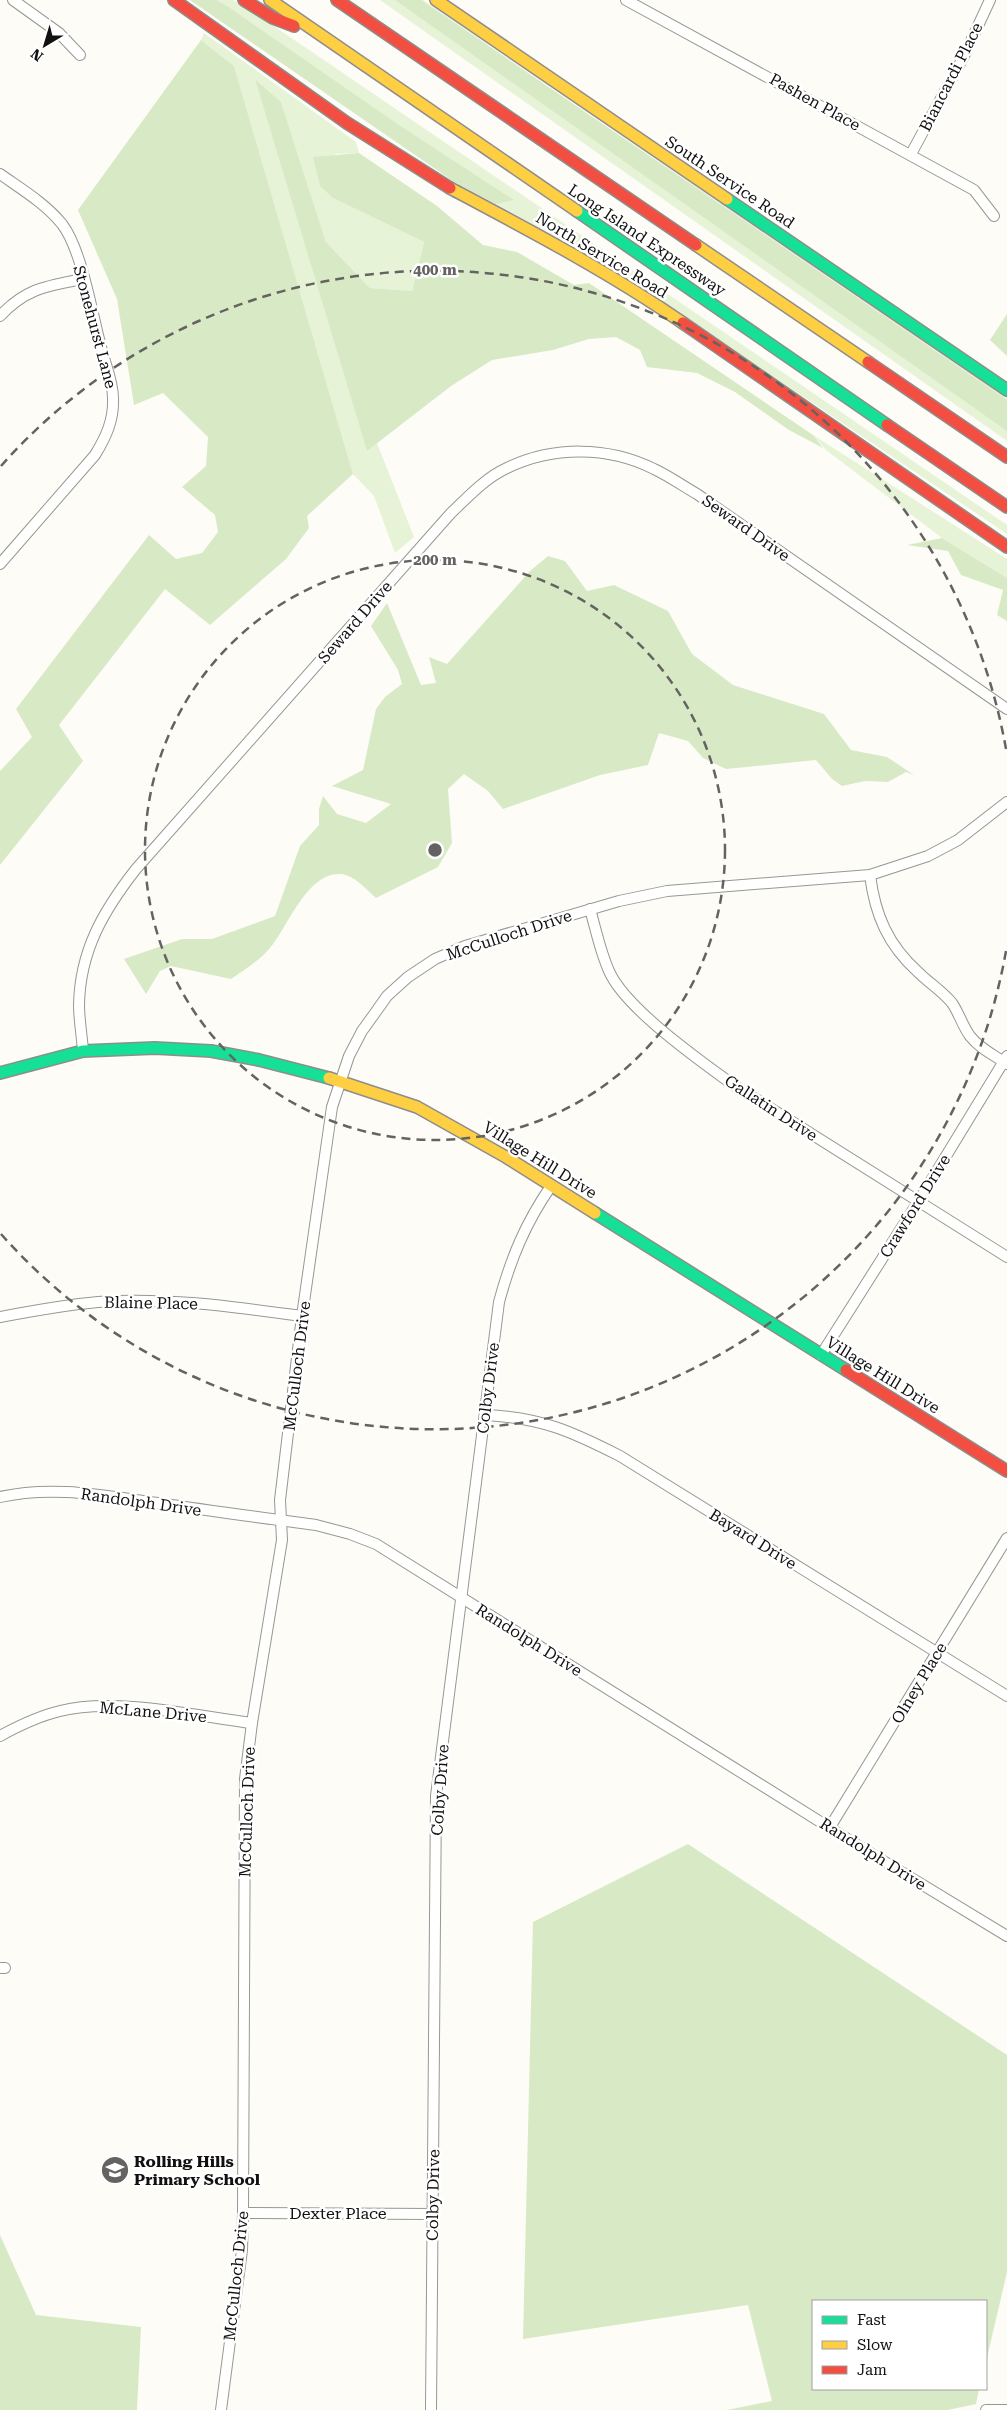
<svg xmlns="http://www.w3.org/2000/svg" width="1007" height="2410" font-family="'Roboto Serif',serif">
  <style>
    .green { fill: #e7f3d7 }
    .forest { fill: #d8eac5 }
    .lines { fill: none; stroke-linecap: round; stroke-linejoin: round }
    .street-casing { stroke: #979795; stroke-width: 12 }
    .fast-casing { stroke: #8e8d8b; stroke-width: 14 }
    .slow-casing { stroke: #8e8d8b; stroke-width: 14 }
    .jam-casing { stroke: #8e8d8b; stroke-width: 14 }
    .street { stroke: #fffffe; stroke-width: 10 }
    .fast { stroke: #16e098; stroke-width: 11 }
    .slow { stroke: #ffcf43; stroke-width: 11 }
    .jam { stroke: #f24e42; stroke-width: 11 }
    .ring { fill: none; stroke: #646362; stroke-width: 2.5; stroke-dasharray: 9 6 }
    .labels { text-anchor: middle; dominant-baseline: central; stroke-width: 5; stroke-linejoin: round; paint-order: stroke }
    .street-label { font-size: 16px; fill: #111; stroke: #fff }
    .poi-label { font-size: 16px; font-weight: bold; fill: #111; stroke: #fff; text-anchor: start }
    .centre { fill: #646362; stroke: #fff; stroke-width: 2.5 }
    .ring-label { font-size: 15px; text-anchor: middle; font-weight: bold; fill: #646362; stroke: #fff; stroke-width: 5; stroke-linejoin: round; paint-order: stroke }
  </style>
  <rect width="100%" height="100%" fill="#fdfcf7"/>
  <g class="green">
    <polygon points="190,0 233,0 249,9 1007,525 1007,534 602,261 453,181"/>
    <polygon points="380,0 423,0 594,118 1007,397 1007,441"/>
    <polygon points="204,33 356,142 359,153 335,154 333,198 424,242 412,291 370,288 326,242 281,102 256,80 367,450 377,443 414,537 395,553 374,496 353,474 234,66 201,40"/>
    <polygon points="813,435 1007,559 1007,578 942,538 826,450"/>
  </g>
  <g class="forest">
    <polygon points="190,0 216,0 227,6 402,127 514,200 496,204 453,181"/>
    <polygon points="395,0 421,0 1007,400 1007,431"/>
    <polygon points="201,40 234,66 353,474 307,516 309,528 286,559 210,625 165,589 59,725 83,761 0,865 0,771 32,737 16,709 149,535 176,559 202,553 218,532 215,515 182,487 206,466 208,437 163,393 134,405 117,299 78,210"/>
    <polygon points="255,79 281,102 326,242 370,288 412,291 424,242 333,198 320,186 313,157 359,153 437,206 483,245 517,252 574,285 589,283 813,435 823,448 789,430 735,392 697,373 647,367 640,350 616,337 589,339 553,350 492,360 451,386 367,451"/>
    <polygon points="1007,314 1007,356 990,340"/>
    <polygon points="942,538 1007,578 1007,621 997,615 1003,590 961,575 948,551 907,545"/>
    <path d="M548,556L565,561L587,591L614,585L668,611L692,654L733,685L824,714L851,750L887,757L914,775L906,772L888,782L865,781L842,786L832,779L816,760L726,769L703,758L688,741L659,733L648,765L600,775L503,809L488,791L464,774L448,789L452,843L438,867L376,898C367,890 355,876 342,874C307,871 288,927 270,948C259,961 244,970 231,979L171,966L160,971L146,994L124,959L182,939H212L275,916L300,846L319,825V809L323,796L337,814L366,823L391,804L332,786L363,770L376,709L385,697L402,684L398,670L371,626L387,603L421,685L436,683L429,657L447,664L530,571Z"/>
    <polygon points="688,1844 1007,2055 1007,2272 986,2362 986,2301 813,2301 813,2389 979,2389 976,2404 948,2410 727,2410 772,2401 748,2305 523,2339 533,1922"/>
    <polygon points="0,2235 36,2315 141,2327 137,2410 0,2410"/>
  </g>
  <g class="lines">
    <defs>
      <g id="street">
        <polyline points="13,0 59,33 80,55"/>
        <polyline points="626,0 974,190 994,216"/>
        <polyline points="911,154 964,56 990,0"/>
        <path d="M0,174C21,189 45,203 62,224C82,250 92,314 101,347C105,364 113,381 113,398C114,420 106,437 95,455L0,564"/>
        <path d="M0,316C26,288 47,286 83,279"/>
        <path d="M870,875C875,915 888,945 918,972C929,983 942,991 952,1003C959,1013 963,1027 970,1036C980,1049 994,1055 1007,1064"/>
        <path d="M590,909C596,930 600,951 609,971C625,1008 698,1059 732,1084L1007,1257"/>
        <path d="M83,1051C82,1036 79,1020 79,1005C80,950 104,910 136,869L451,513C468,497 485,478 507,468C553,446 608,446 654,469C669,476 683,486 697,494L1007,709"/>
        <path d="M0,1317C32,1311 65,1305 98,1302C166,1297 235,1307 302,1316"/>
        <polyline points="821,1355 918,1202 1007,1056"/>
        <path d="M486,1415C542,1418 571,1431 620,1456L1007,1696"/>
        <path d="M0,1497C53,1485 105,1496 158,1503C211,1511 264,1518 316,1525L350,1534L376,1544L862,1848L1007,1936"/>
        <path d="M0,1736C20,1725 39,1716 60,1711C114,1697 196,1716 252,1723"/>
        <polyline points="830,1827 1007,1538"/>
        <polyline points="0,1968 5,1968"/>
        <polyline points="243,2213 433,2214"/>
        <polyline points="221,2410 242,2250 243,2213 245,1779 252,1723 282,1540 280,1500 302,1316 332,1107 349,1056 362,1031 375,1013 387,996 408,977 435,959 465,946 619,901 667,891 870,875 928,856 958,840 1007,802"/>
        <path d="M431,2410L436,1796L499,1302C511,1258 525,1224 551,1186"/>
        <polyline points="986,2410 1007,2410"/>
      </g>
      <g id="fast">
        <polyline points="727,199 1007,390"/>
        <polyline points="577,211 887,425"/>
        <polyline points="0,1073 83,1051 155,1048 211,1051 259,1060 329,1078"/>
        <polyline points="595,1213 846,1370"/>
      </g>
      <g id="slow">
        <polyline points="270,0 577,211"/>
        <polyline points="436,0 727,199"/>
        <path d="M450,188C529,230 609,272 683,323"/>
        <polyline points="696,245 868,362"/>
        <polyline points="329,1078 417,1107 506,1157 595,1213"/>
      </g>
      <g id="jam">
        <polyline points="174,0 347,123 450,188"/>
        <polyline points="244,0 273,18 294,26"/>
        <polyline points="337,0 696,245"/>
        <polyline points="683,323 1007,547"/>
        <polyline points="868,362 1007,457"/>
        <polyline points="887,425 1007,507"/>
        <polyline points="846,1370 1007,1471"/>
      </g>
    </defs>
    <use href="#street" class="street-casing"/>
    <use href="#fast" class="fast-casing"/>
    <use href="#slow" class="slow-casing"/>
    <use href="#jam" class="jam-casing"/>
    <use href="#street" class="street"/>
    <use href="#fast" class="fast"/>
    <use href="#slow" class="slow"/>
    <use href="#jam" class="jam"/>
  </g>
  <g class="ring">
    <circle cx="435" cy="850" r="290"/>
    <path d="M1006 951A580 580 0 0 1 1 1234M1 466A580 580 0 0 1 1006 749"/>
  </g>
  <defs>
    <symbol id="school-disc" viewBox="-11 -11 22 22"><circle r="9.5" fill="#646362" stroke="#fff"/><path d="M0-5L7-2L0 1L-7-2ZM-4 1L0 2.5L4 1V4Q0 6-4 4Z" fill="#fff"/></symbol>
  </defs>
  <g fill-rule="evenodd">
    <use href="#school-disc" x="99" y="2154" width="32" height="32"/>
  </g>
  <g class="labels">
    <g class="street-label">
      <text transform="translate(951 77) rotate(-63)">Biancardi Place</text>
      <text transform="translate(815 102) rotate(29)">Pashen Place</text>
      <text transform="translate(730 182) rotate(34)">South Service Road</text>
      <text transform="translate(647 240) rotate(34)">Long Island Expressway</text>
      <text transform="translate(602 255) rotate(31)">North Service Road</text>
      <text transform="translate(95 327) rotate(75)">Stonehurst Lane</text>
      <text transform="translate(746 528) rotate(35)">Seward Drive</text>
      <text transform="translate(355 622) rotate(-49)">Seward Drive</text>
      <text transform="translate(509 935) rotate(-18)">McCulloch Drive</text>
      <text transform="translate(771 1108) rotate(33)">Gallatin Drive</text>
      <text transform="translate(540 1160) rotate(32)">Village Hill Drive</text>
      <text transform="translate(915 1206) rotate(-58)">Crawford Drive</text>
      <text transform="translate(151 1303) rotate(1)">Blaine Place</text>
      <text transform="translate(297 1366) rotate(-83)">McCulloch Drive</text>
      <text transform="translate(883 1375) rotate(32)">Village Hill Drive</text>
      <text transform="translate(488 1388) rotate(-83)">Colby Drive</text>
      <text transform="translate(141 1502) rotate(8)">Randolph Drive</text>
      <text transform="translate(753 1539) rotate(32)">Bayard Drive</text>
      <text transform="translate(529 1640) rotate(32)">Randolph Drive</text>
      <text transform="translate(919 1683) rotate(-59)">Olney Place</text>
      <text transform="translate(153 1712) rotate(5)">McLane Drive</text>
      <text transform="translate(440 1790) rotate(-86)">Colby Drive</text>
      <text transform="translate(247 1812) rotate(-88)">McCulloch Drive</text>
      <text transform="translate(873 1854) rotate(32)">Randolph Drive</text>
      <text transform="translate(433 2195) rotate(-89)">Colby Drive</text>
      <text x="338" y="2213">Dexter Place</text>
      <text transform="translate(236 2276) rotate(-84)">McCulloch Drive</text>
    </g>
    <g class="poi-label">
      <text x="134" y="2161">Rolling Hills<tspan x="134" dy="18">Primary School</tspan></text>
    </g>
  </g>
  <circle cx="435" cy="850" r="8" class="centre"/>
  <g class="ring-label">
    <text x="435" y="275">400 m</text>
    <text x="435" y="565">200 m</text>
  </g>
  <rect x="812" y="2300" width="175" height="90" fill="#ffffff" stroke="#a0a0a0"/>
  <rect x="822" y="2316" width="25" height="8" fill="#16e098" stroke="#a0a0a0"/>
  <text x="857" y="2325" font-size="15" fill="#111111">Fast</text>
  <rect x="822" y="2341" width="25" height="8" fill="#ffcf43" stroke="#a0a0a0"/>
  <text x="857" y="2350" font-size="15" fill="#111111">Slow</text>
  <rect x="822" y="2366" width="25" height="8" fill="#f24e42" stroke="#a0a0a0"/>
  <text x="857" y="2375" font-size="15" fill="#111111">Jam</text>
  <g transform="translate(45 45) rotate(218)" stroke="#ffffff" stroke-width="4" paint-order="stroke">
  <path d="M0-4L9 19L0 12L-9 19Z" fill="#111111"/>
  <text y="-8" font-size="14" font-weight="bold" text-anchor="middle" fill="#111111">N</text>
  </g>
</svg>
